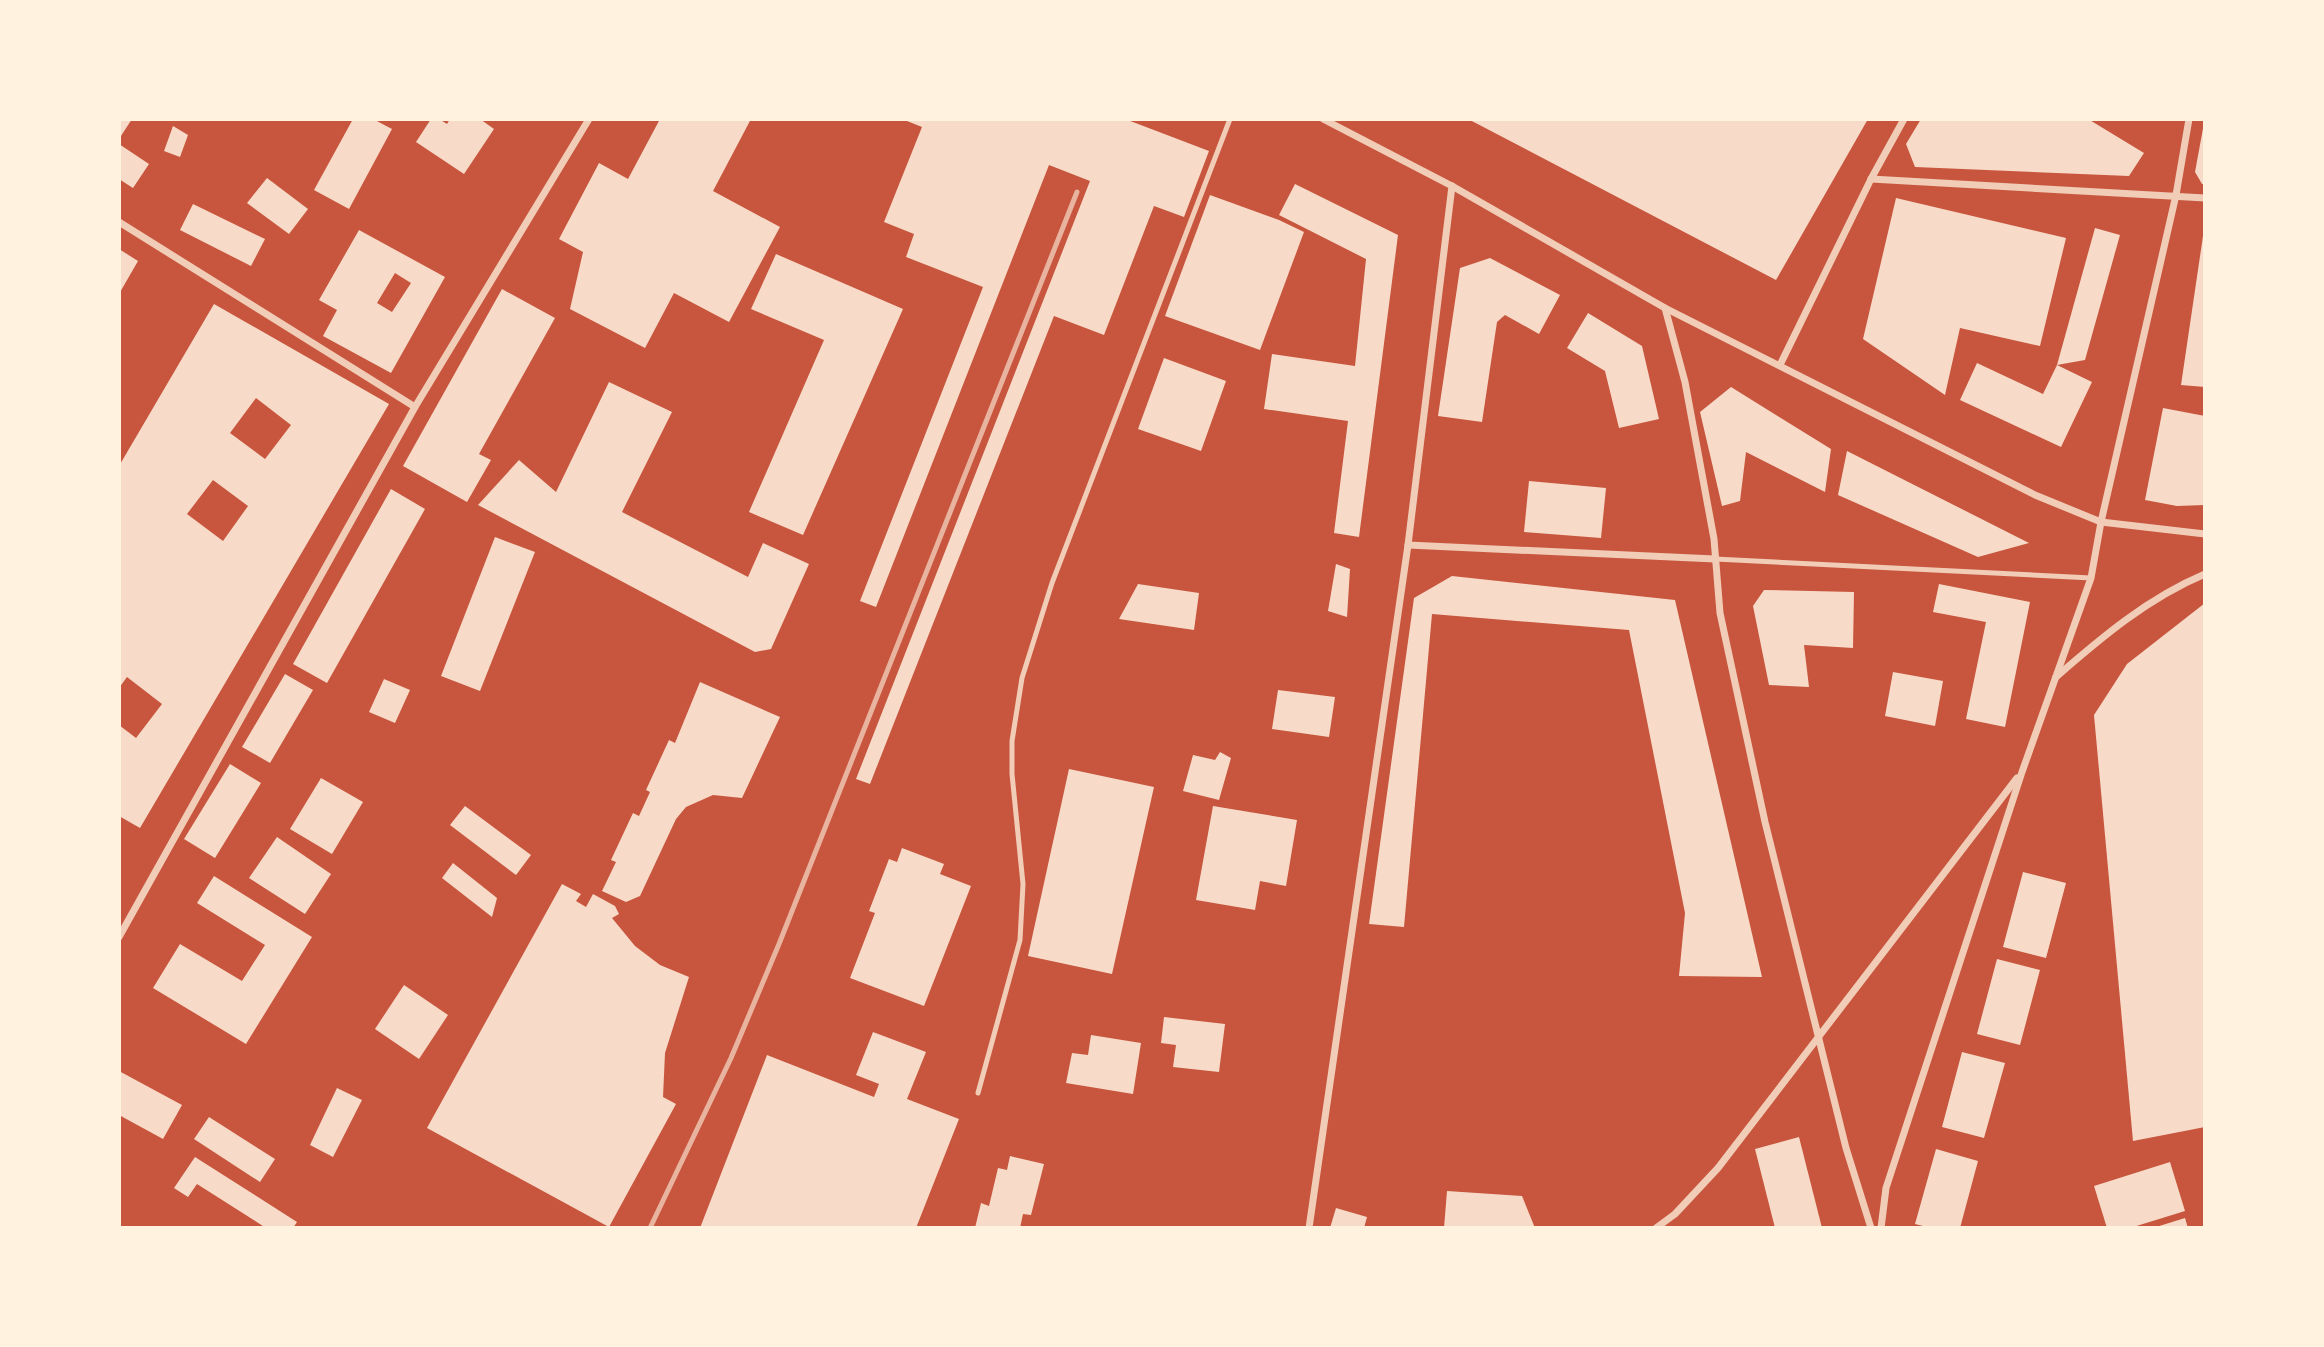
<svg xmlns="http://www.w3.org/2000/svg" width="2324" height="1347" font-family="Raleway,sans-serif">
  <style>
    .building { fill: #f7dbc8; fill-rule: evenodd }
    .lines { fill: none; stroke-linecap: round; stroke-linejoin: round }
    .service { stroke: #f1ccb7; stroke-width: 5 }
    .minor { stroke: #f1ccb7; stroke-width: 7 }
    .rail { stroke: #e9b49f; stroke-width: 5 }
  </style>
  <rect width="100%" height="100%" fill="#c8553d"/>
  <g class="building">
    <polygon points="119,119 132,119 119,139"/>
    <polygon points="353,119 373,119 392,129 349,209 314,190"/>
    <polygon points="431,119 439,119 447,124 450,119 480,119 494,129 464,174 416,142"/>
    <polygon points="660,119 751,119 713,191 780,227 729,322 674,293 645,348 570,309 583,252 559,239 599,163 628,179"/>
    <polygon points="902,119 1125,119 1209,151 1184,217 1154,206 1104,335 1054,316 870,784 856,779 1090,181 1049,165 876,607 860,601 983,287 906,257 914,234 884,222 922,127"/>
    <polygon points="1468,119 1868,119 1776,280"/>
    <polygon points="1921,119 2088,119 2144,153 2129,176 1915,167 1906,144"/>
    <polygon points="2204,123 2205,123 2205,184 2202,184 2195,172"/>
    <polygon points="173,126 188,135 180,157 164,151"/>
    <polygon points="119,144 149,164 133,188 119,179"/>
    <polygon points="267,178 308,209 289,234 247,203"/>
    <polygon points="1295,184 1398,235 1359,537 1334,533 1348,421 1264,409 1272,354 1355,366 1366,259 1279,215"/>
    <polygon points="1210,195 1279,220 1304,232 1260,350 1165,316"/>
    <polygon points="1896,198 2066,238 2040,346 1960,328 1945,395 1863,339"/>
    <polygon points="193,204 265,239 251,266 180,230"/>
    <polygon points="2095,228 2120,235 2085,360 2057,365 2092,382 2061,447 1960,400 1977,363 2043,394 2057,365"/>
    <path d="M359,230L445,277L391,373L323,336L337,310L319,300ZM395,273L411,283L392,312L377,303Z"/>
    <polygon points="2203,236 2205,236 2205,387 2181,385"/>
    <polygon points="119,249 138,261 119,294"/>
    <polygon points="776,254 903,309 803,535 749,512 824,340 751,309"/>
    <polygon points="1490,258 1560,295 1539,334 1505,315 1497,322 1482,422 1438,416 1460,268"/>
    <polygon points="502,289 555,318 479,454 491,460 467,502 403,466"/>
    <path d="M214,304L389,404L140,828L119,816V725L136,738L162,704L127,677L119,688V466ZM256,398L291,425L265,459L230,433ZM213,480L248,506L223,541L187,514Z"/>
    <polygon points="1588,313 1642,346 1659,419 1619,428 1605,371 1567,348"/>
    <polygon points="1164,358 1226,381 1201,451 1138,429"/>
    <polygon points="609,382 672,412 622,512 748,577 763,543 809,564 771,649 755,652 478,505 519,460 556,492"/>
    <polygon points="1731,387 1831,449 1825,492 1746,452 1740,501 1722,506 1700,412"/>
    <polygon points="2163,408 2205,416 2205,505 2177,506 2145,500"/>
    <polygon points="1847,451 2029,543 1978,557 1838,495"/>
    <polygon points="1529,481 1606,488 1601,538 1524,532"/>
    <polygon points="391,489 425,509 327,683 293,664"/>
    <polygon points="495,537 535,552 480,691 441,676"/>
    <polygon points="1336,564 1350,569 1347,617 1328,611"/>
    <polygon points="1452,576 1675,600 1762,977 1679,976 1685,913 1629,630 1432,614 1404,927 1369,924 1414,598"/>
    <polygon points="1138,584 1199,593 1194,630 1119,619"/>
    <polygon points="1939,584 2030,602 2005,727 1966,719 1986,622 1933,612"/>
    <polygon points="1764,590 1854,592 1853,648 1804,645 1809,687 1769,685 1753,606"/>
    <polygon points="2205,603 2205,1127 2133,1141 2094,715 2127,664"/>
    <polygon points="1893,672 1943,681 1935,726 1885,716"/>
    <polygon points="285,674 313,690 270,763 242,747"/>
    <polygon points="384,679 410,690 395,723 369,712"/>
    <polygon points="700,682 780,717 742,798 713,795 686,807 676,819 640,896 626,902 602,891 616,862 611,860 633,813 639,816 650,792 646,790 669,740 675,743"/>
    <polygon points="1278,690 1335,697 1329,737 1272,729"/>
    <polygon points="1220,752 1231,758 1219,800 1183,791 1193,755 1215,760"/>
    <polygon points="230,764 261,783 215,858 184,839"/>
    <polygon points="1069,769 1154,787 1112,974 1028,956"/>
    <polygon points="321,778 363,802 332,854 290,829"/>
    <polygon points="465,806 531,855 516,875 450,825"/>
    <polygon points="1213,806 1297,820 1286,886 1260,881 1255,910 1196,900"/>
    <polygon points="277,837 331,874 305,914 249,878"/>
    <polygon points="902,848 944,864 940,874 971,886 924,1006 850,978 875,913 869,911 889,859 897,862"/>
    <polygon points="453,863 497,898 492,917 442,878"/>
    <polygon points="2023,872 2066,883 2046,958 2003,947"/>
    <polygon points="214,876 312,937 246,1044 153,988 180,944 242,981 265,945 197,903"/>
    <polygon points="562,884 581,894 576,901 586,907 593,894 615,906 619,914 612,918 635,946 660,965 689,977 665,1053 663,1097 676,1104 609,1227 427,1128"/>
    <polygon points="1997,959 2040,970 2020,1045 1977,1034"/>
    <polygon points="404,985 448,1015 419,1059 375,1029"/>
    <polygon points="1164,1017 1225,1024 1219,1072 1173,1067 1176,1045 1161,1043"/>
    <polygon points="873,1032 926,1052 907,1099 959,1119 916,1228 700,1228 767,1055 874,1097 879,1084 856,1075"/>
    <polygon points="1091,1035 1141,1043 1133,1094 1066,1083 1072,1053 1088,1055"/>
    <polygon points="1962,1052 2005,1063 1984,1138 1942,1127"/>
    <polygon points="119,1071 182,1105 163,1139 119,1115"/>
    <polygon points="337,1088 362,1100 333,1157 310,1145"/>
    <polygon points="209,1117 275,1159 260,1182 194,1139"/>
    <polygon points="1799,1137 1822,1228 1775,1228 1755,1149"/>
    <polygon points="1936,1149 1978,1161 1960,1228 1931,1228 1915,1224"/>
    <polygon points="1010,1156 1044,1164 1031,1215 1023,1214 1020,1228 975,1228 981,1203 989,1206 998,1168 1007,1170"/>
    <polygon points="195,1157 297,1222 293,1228 266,1228 197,1184 188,1197 174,1188"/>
    <polygon points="2170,1162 2185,1211 2130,1228 2107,1228 2094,1186"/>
    <polygon points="1447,1191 1522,1196 1535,1228 1444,1228"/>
    <polygon points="1336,1208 1367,1217 1364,1228 1330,1228"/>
    <polygon points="2185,1218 2188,1228 2156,1228 2156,1227"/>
  </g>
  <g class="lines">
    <g class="service">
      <polyline points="1715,559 2091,578"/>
      <polyline points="978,1093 1020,940 1023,884 1012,774 1012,741 1022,678 1052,583 1230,119"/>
    </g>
    <g class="minor">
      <polyline points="1323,119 1452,186 1665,308 2035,495 2101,522 2205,534"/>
      <polyline points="1871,179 2205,198"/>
      <polyline points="119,222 415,407"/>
      <polyline points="1665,308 1685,382 1714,539 1720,613 1765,822 1846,1148 1871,1228"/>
      <polyline points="1780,365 1871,179 1904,119"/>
      <polyline points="1408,545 1715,559"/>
      <path d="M2056,677C2102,637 2148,598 2205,574"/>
      <polyline points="119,937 415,407 589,119"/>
      <polyline points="1309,1228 1408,545 1452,186"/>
      <polyline points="1656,1228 1675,1214 1718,1168 2017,778"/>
      <polyline points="1881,1228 1886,1188 2022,772 2091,578 2101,522 2176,195 2189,119"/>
    </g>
    <polyline class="rail" points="650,1228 731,1058 779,944 1077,192"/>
  </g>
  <rect width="2324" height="1347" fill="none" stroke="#fff3e0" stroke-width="242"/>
</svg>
